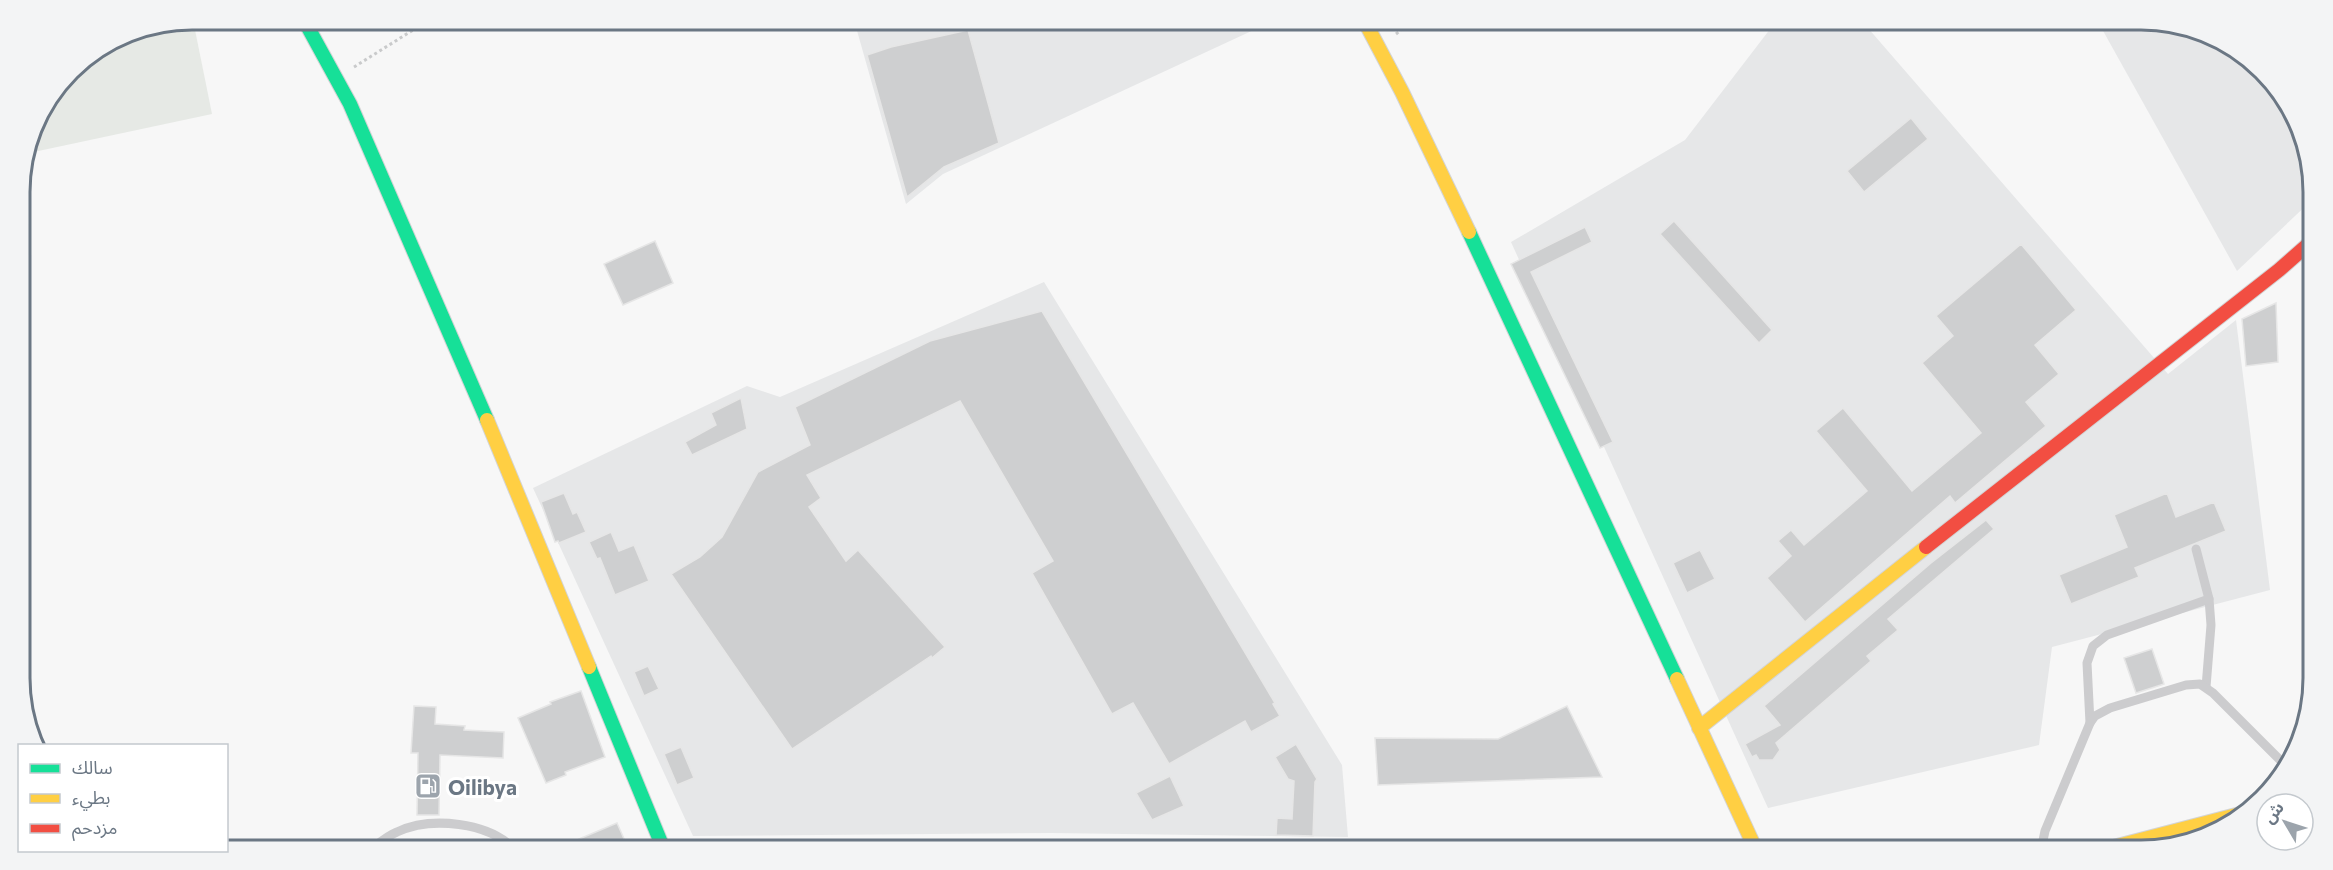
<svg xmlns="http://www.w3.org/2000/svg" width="2333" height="870" font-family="Commissioner,'Noto Sans Arabic',sans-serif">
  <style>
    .built { fill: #e6e7e8 }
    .green { fill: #e6e9e5 }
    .building { fill: #cecfd0; stroke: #e6e6e6; stroke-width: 1.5 }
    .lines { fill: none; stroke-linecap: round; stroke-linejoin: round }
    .fast-casing { stroke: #d3d4d5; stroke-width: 16 }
    .slow-casing { stroke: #d3d4d5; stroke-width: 16 }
    .jam-casing { stroke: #d3d4d5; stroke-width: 16 }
    .path { stroke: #c9cacb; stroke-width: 3; stroke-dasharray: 3 3; stroke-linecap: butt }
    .lane { stroke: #ccccce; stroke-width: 9 }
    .fast { stroke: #16e098; stroke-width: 14 }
    .slow { stroke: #ffcf43; stroke-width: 14 }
    .jam { stroke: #f24e42; stroke-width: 14 }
    .labels { text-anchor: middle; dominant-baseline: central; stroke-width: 6; stroke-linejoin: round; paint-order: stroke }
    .poi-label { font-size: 21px; font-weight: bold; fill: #6b7784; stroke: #fff; text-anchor: start }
    .rim { fill: none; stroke: #6b7784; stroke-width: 3 }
  </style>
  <rect width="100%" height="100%" fill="#f7f7f7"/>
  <g class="built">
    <polygon points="854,20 1275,20 943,174 906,204"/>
    <polygon points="1777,20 1861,20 2168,374 2236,320 2270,590 2052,647 2039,745 1768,808 1511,242 1685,140"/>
    <polygon points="2097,20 2141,20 2196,29 2271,79 2312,169 2312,200 2237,271"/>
    <polygon points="1044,282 1342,765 1348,837 1051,833 693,836 533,488 747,386 780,397"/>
  </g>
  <polygon class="green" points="193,20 212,114 29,153 29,148 37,115 78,63 126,33"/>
  <g class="building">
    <polygon points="968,30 999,143 944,167 907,197 867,55 891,47"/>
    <polygon points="1911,118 1928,139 1864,192 1847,171"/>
    <polygon points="1674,221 1772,330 1759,343 1660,234"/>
    <polygon points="1585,227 1592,242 1531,272 1613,442 1600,448 1511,264"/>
    <polygon points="655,241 673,283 623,305 604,264"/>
    <polygon points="2021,244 2076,310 2035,345 2059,374 2026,402 2046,426 1955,503 1950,496 1805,622 1767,578 1791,556 1778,541 1791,530 1804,545 1867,491 1816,431 1843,408 1912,491 1981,433 1922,363 1953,336 1936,316"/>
    <polygon points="2276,303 2278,362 2246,366 2242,319"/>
    <polygon points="1042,311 1275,703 1273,704 1280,716 1251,732 1245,721 1169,764 1133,703 1112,714 1032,573 1053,561 960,401 807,475 821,498 809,507 846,561 858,550 945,647 932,658 931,656 792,749 671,574 700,557 722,537 758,472 810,445 795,407 930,341"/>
    <polygon points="741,398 747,429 692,455 685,442 716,425 711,413"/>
    <polygon points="564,493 573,514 577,512 586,532 559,543 558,541 555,542 541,502"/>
    <polygon points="2167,493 2176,517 2214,502 2226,531 2135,568 2139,577 2071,604 2059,575 2127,547 2114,515"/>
    <polygon points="1986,520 1994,529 1888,619 1898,630 1867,656 1871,661 1776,743 1780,750 1773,760 1759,760 1756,755 1752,757 1745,744 1780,725 1764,706 1931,563"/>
    <polygon points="611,532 619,551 634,545 649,581 615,595 600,558 597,559 589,542"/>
    <polygon points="1700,550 1715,579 1687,593 1673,563"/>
    <polygon points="2152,649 2164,684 2136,693 2124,658"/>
    <polygon points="648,666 659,689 644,696 634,672"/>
    <polygon points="581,691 605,757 565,772 566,775 546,783 518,718 551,704 550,702"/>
    <polygon points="414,706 436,707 435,724 465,726 464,730 504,732 503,758 440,755 439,815 417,815 418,753 411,753"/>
    <polygon points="1567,706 1602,777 1378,785 1375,738 1498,739"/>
    <polygon points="1296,744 1317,779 1315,782 1313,836 1276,835 1277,818 1292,819 1294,781 1288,779 1275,757"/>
    <polygon points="681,747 694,778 677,785 664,754"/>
    <polygon points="1170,776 1184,806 1152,820 1136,793"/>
    <polygon points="617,823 629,850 553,850"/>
  </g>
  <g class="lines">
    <defs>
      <g id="fast">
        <polyline points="304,20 350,104 487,420"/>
        <polyline points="1469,232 1677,679"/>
        <polyline points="589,667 664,850"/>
      </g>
      <g id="slow">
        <polyline points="1364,20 1402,92 1469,232"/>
        <polyline points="487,420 589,667"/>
        <polyline points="1677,679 1756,850"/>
        <polyline points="1699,728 1926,547"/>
        <polyline points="2102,850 2248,812"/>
      </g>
      <polyline id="jam" points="1926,547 2279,270 2312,241"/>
    </defs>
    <use href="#fast" class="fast-casing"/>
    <use href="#slow" class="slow-casing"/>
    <use href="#jam" class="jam-casing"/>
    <g class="path">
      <polyline points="1396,34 1413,20"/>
      <polyline points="354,67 429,20"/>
    </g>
    <g class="lane">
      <polyline points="2196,549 2209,599 2211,625 2206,687"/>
      <polyline points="2090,723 2087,663 2093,646 2107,635 2209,599"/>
      <path d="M370,850C379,843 387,836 397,832C431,816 489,822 515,850"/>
      <polyline points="2041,850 2045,831 2090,723 2095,716 2110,708 2186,685 2200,684 2213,693 2283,763"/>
    </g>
    <use href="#fast" class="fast"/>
    <use href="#slow" class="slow"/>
    <use href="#jam" class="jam"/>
  </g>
  <defs>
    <symbol id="fuel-square" viewBox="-11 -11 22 22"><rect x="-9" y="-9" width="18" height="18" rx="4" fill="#9ca4ac" stroke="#fff"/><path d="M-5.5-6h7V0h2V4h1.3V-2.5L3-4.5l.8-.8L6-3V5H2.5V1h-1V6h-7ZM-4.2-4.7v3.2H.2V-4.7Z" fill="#fff"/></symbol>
  </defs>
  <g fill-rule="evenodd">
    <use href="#fuel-square" x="413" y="771" width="30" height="30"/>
  </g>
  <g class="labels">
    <g class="poi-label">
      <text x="448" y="786">Oilibya</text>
    </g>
  </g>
  <path d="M0 0H2333V870H0ZM192 30H2141A162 162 0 0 1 2303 192V678A162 162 0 0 1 2141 840H192A162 162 0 0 1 30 678V192A162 162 0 0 1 192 30Z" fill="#f3f4f5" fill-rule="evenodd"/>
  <path class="rim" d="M192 30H2141A162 162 0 0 1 2303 192V678A162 162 0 0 1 2141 840H192A162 162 0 0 1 30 678V192A162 162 0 0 1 192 30Z"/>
  <rect x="18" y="744" width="210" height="108" fill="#ffffff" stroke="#c4c9ce" stroke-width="1.5"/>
  <rect x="30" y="764" width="30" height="9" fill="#16e098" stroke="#c4c9ce" stroke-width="1.5"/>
  <text x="72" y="774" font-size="18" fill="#6b7784">سالك</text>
  <rect x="30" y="794" width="30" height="9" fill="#ffcf43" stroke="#c4c9ce" stroke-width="1.5"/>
  <text x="72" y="804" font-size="18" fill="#6b7784">بطيء</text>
  <rect x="30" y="824" width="30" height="9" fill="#f24e42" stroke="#c4c9ce" stroke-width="1.5"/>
  <text x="72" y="834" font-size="18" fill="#6b7784">مزدحم</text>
  <g transform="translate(2285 822) rotate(309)"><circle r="28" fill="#ffffff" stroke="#c4c9ce" stroke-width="1.5"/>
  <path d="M0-4.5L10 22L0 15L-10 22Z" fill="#9ca4ac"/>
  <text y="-9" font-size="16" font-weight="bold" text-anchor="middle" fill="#6b7784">ش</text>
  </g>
</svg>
